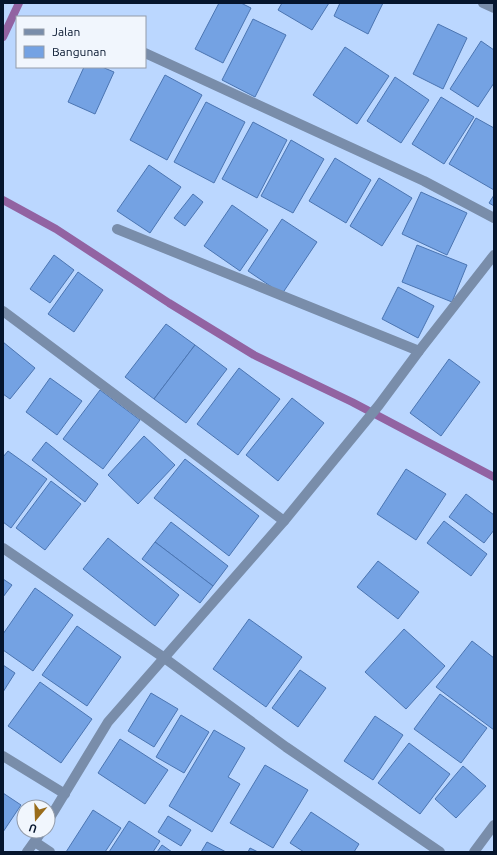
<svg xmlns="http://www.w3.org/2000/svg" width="497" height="855" font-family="Ubuntu,sans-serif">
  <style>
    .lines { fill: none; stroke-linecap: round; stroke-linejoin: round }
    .stream { stroke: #9263a2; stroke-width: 8 }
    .building { fill: #74a2e3; stroke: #4b75b2 }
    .minor { stroke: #798daa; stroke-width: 10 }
  </style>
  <rect width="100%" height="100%" fill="#bbd7ff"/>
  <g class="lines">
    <g class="stream">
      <polyline points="3,37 19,3"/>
      <polyline points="3,200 56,229 169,303 254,355 352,402 494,477"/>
    </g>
  </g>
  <g class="building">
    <polygon points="219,3 241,3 251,8 223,63 195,49"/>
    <polygon points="282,3 329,3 312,30 278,10"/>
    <polygon points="340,3 383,3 368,34 334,16"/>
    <polygon points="253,19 286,35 255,97 222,80"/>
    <polygon points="438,24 467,38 443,89 413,74"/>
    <polygon points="481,41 494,50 494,83 478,107 450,89"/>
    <polygon points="345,47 389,76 357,124 313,95"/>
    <polygon points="84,67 102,67 114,72 95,114 68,102"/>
    <polygon points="165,75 202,95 167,160 130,140"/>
    <polygon points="395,77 429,100 401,143 367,121"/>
    <polygon points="441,97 474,117 444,164 412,144"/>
    <polygon points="206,102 245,122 214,183 174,162"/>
    <polygon points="476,118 494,128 494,190 449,164"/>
    <polygon points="253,122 287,140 257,198 222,179"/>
    <polygon points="291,140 324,159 293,213 261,196"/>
    <polygon points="335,158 371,180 346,223 309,201"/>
    <polygon points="149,165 181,187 150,233 117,211"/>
    <polygon points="379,178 412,198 382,246 350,226"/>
    <polygon points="421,192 467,213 447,255 402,234"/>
    <polygon points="193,194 203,202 185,226 174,218"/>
    <polygon points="494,195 494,206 489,203"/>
    <polygon points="232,205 268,230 240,271 204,246"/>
    <polygon points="282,219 317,242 282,294 248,271"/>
    <polygon points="417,245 467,265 452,302 402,282"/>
    <polygon points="54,255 74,270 50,303 30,289"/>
    <polygon points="78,272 103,290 74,332 48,314"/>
    <polygon points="398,287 434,306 418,338 382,319"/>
    <polygon points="166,324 195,345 154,399 125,377"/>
    <polygon points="3,342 35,368 10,399 3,394"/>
    <polygon points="195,345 227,369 186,423 154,399"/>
    <polygon points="449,359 480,382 441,436 410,413"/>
    <polygon points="239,368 280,399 238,455 197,424"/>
    <polygon points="50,378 82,401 57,435 26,412"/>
    <polygon points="100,390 140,420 103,469 63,439"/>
    <polygon points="292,398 324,423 278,481 246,455"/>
    <polygon points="144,436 175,465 138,504 108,475"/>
    <polygon points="46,442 98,484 85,502 32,460"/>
    <polygon points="8,451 47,479 11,528 3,522 3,457"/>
    <polygon points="185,459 259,516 229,556 154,498"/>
    <polygon points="406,469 446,494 416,540 377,514"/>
    <polygon points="51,481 81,504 45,550 16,528"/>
    <polygon points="466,494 494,515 494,530 484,543 449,517"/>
    <polygon points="444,521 487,554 471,576 427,543"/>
    <polygon points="171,522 228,566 213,586 155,542"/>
    <polygon points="108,538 179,595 155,626 83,569"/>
    <polygon points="155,542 213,586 200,603 142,559"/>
    <polygon points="378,561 419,592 398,619 357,587"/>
    <polygon points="3,579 12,585 3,597"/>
    <polygon points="35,588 73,615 33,671 3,650 3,634"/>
    <polygon points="249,619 302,657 266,707 213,669"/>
    <polygon points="77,626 121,657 87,706 42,675"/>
    <polygon points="404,629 445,666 406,709 365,672"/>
    <polygon points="472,641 494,658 494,730 436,687"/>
    <polygon points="3,665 15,673 3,692"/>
    <polygon points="300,670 326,688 298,727 272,708"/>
    <polygon points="40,682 92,719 61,763 8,726"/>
    <polygon points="151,693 178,709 154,747 128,731"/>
    <polygon points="440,694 487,728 461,763 414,729"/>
    <polygon points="181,715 209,732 184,773 156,757"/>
    <polygon points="375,716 403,735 373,780 344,761"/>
    <polygon points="214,730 245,748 228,777 240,784 212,832 169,806"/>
    <polygon points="120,739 168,770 145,804 98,773"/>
    <polygon points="409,743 450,774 420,814 378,783"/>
    <polygon points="265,765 308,790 273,848 230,823"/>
    <polygon points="463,766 486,786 456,818 435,799"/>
    <polygon points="3,793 21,805 3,832"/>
    <polygon points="93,810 121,828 105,852 66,852"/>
    <polygon points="311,812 359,844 354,852 304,852 290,843"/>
    <polygon points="168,816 191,830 181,846 158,832"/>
    <polygon points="129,821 160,841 153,852 109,852"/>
    <polygon points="207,842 226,852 201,852"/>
    <polygon points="162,845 172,852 157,852"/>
    <polygon points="250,848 258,852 248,852"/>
  </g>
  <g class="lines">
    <g class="minor">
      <polyline points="483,3 494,8"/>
      <polyline points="145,53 424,181 494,218"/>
      <polyline points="117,229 419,351"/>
      <polyline points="3,311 284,521"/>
      <polyline points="3,548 163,657 286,747 440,852"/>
      <polyline points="3,756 65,794"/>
      <polyline points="48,821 108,722 284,521 379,405 419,351 494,255"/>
      <polyline points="35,842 50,852"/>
      <polyline points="27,852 42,831"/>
      <polyline points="474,852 494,825"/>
    </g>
  </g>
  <rect width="497" height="855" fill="none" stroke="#05152d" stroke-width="8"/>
  <rect x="16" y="16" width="130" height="52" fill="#f1f6fd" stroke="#939caa"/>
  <rect x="24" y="29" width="20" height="6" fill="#798daa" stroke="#939caa"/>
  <text x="52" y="36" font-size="12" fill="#05152d">Jalan</text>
  <rect x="24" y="46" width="20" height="12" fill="#74a2e3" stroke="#939caa"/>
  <text x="52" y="56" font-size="12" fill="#05152d">Bangunan</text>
  <g transform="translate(36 819) rotate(199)"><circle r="19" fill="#f1f6fd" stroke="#939caa"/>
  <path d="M0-3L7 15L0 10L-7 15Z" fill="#996c1b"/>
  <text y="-6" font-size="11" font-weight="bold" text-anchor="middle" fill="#05152d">U</text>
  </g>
</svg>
